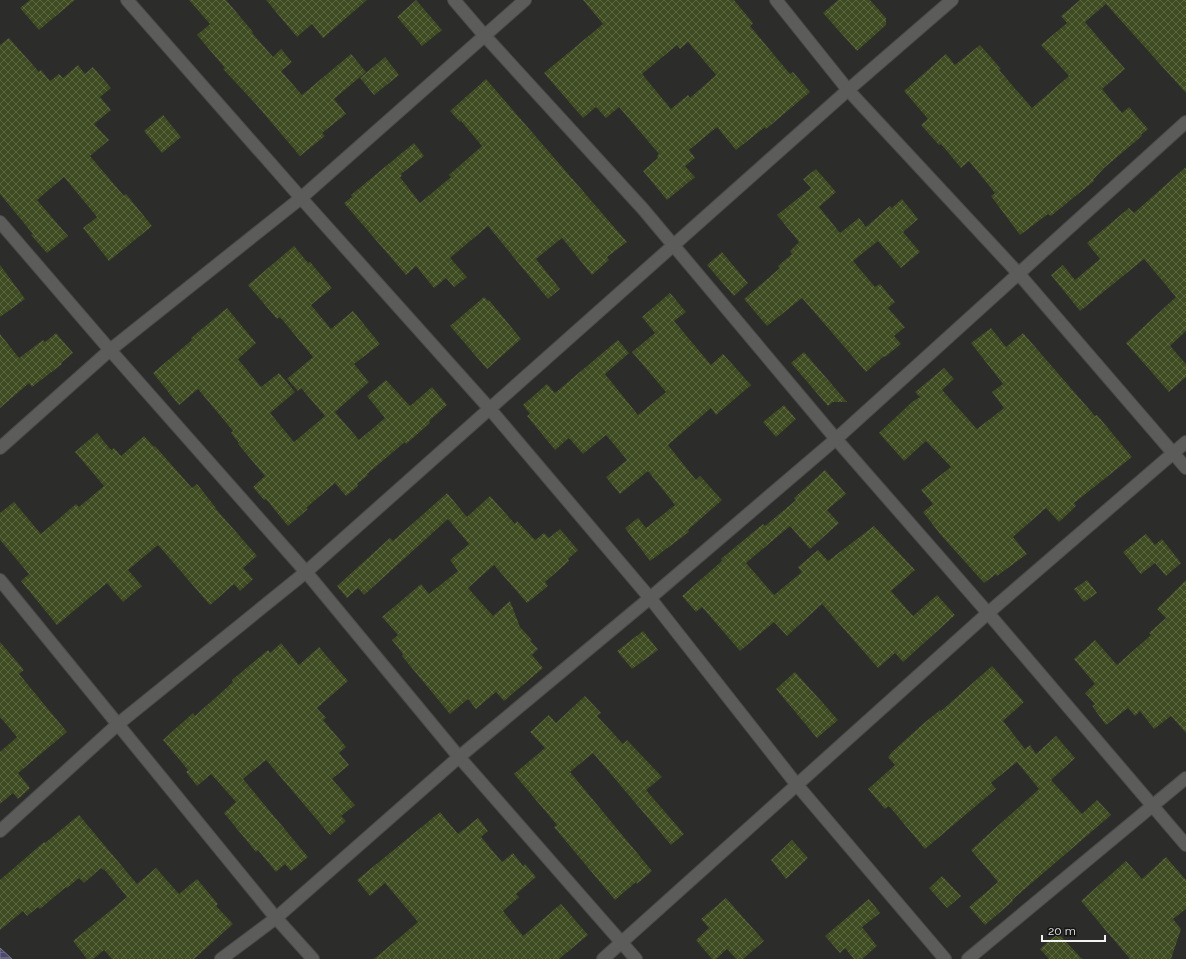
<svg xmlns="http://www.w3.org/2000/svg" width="1186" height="959" font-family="Raleway,sans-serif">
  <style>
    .water { fill: url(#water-rules); stroke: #7e7c98 }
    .building { fill: url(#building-cross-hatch); fill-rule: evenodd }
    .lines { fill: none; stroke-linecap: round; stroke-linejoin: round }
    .minor-casing { stroke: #4a4b49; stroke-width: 14 }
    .minor { stroke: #5c5d5a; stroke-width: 12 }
  </style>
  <defs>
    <pattern id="water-rules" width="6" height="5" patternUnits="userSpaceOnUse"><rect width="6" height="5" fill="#4c4971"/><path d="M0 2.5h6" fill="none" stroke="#666486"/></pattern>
    <pattern id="building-cross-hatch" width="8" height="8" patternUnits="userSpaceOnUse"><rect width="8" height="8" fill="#3f4b21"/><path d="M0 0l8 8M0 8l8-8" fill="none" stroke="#5b6642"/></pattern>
  </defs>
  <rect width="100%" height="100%" fill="#2c2c2a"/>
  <polygon class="water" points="0,948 12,959 0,959"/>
  <g class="building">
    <polygon points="30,0 75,0 39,30 20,8"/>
    <polygon points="189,0 226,0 253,32 252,33 273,57 281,49 292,62 281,71 302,95 351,54 366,72 334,99 346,114 322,133 325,136 300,156 254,102 223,69 225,68 197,35 210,24"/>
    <polygon points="266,0 367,0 323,38 312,24 297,37"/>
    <polygon points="416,0 442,30 422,46 397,17"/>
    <path d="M583,0H734L753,23L750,26L790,74L793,72L810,92L766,129L765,127L736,150L717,127L689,150L695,158L685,166L695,177L667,200L643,171L658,158L657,156L659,154L619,107L606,118L596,107L583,118L544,73L603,24ZM688,42L716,75L690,98L688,95L671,109L642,74L677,45L680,49Z"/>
    <polygon points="838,0 870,0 886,18 886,25 857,51 823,13"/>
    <polygon points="1080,0 1186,0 1186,93 1106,4 1085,22 1125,69 1102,89 1122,113 1129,107 1148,129 1141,135 1142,136 1104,168 1093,180 1094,181 1051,216 1048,214 1020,235 991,196 995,193 969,161 961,168 941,144 939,145 921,125 928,119 904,91 946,54 955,65 980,45 1001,69 999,70 1032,108 1069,76 1041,45 1067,23 1061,16"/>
    <polygon points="9,38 39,72 41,70 50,81 59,74 63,78 78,65 85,74 93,67 111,88 100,97 111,110 94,124 109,140 90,156 124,196 126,194 152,226 109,261 83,228 97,217 64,177 37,200 68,236 47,253 31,235 33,234 0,194 0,45"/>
    <polygon points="385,57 399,75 374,95 360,78"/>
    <polygon points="486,79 627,242 607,257 609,260 592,275 562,238 536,259 560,289 548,299 488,226 450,258 467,277 454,287 446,278 434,288 416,266 406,275 344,203 352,197 351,195 414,143 424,156 401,174 402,176 400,177 420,203 451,177 449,175 482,146 461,121 460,122 450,111"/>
    <polygon points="163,115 181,137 162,153 144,131"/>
    <polygon points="1186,167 1186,331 1170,346 1186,364 1186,377 1169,392 1126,343 1176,297 1144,259 1080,311 1051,275 1063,265 1075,280 1100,259 1087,243 1129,208 1134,213"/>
    <polygon points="816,169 836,192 819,207 840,233 859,218 866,227 890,206 892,208 902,199 918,219 903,232 920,252 901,268 878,241 853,261 875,287 880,284 895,302 888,308 905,327 894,336 901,344 885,357 884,356 866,372 802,298 767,326 744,299 780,268 778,266 792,254 790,251 799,242 777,215 811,188 803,179"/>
    <polygon points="294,246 308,263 310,262 332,288 311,305 331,329 353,311 380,344 354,364 369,382 335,412 359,440 385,418 367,396 386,380 410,406 432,387 447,405 429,421 430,423 406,444 405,442 367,474 368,475 357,484 358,486 346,496 335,483 306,508 308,509 288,526 266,499 264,500 253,487 265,476 238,444 239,443 231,433 233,431 198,389 179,405 153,373 192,340 191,338 227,308 256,343 238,359 261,387 279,373 295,392 270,413 294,442 325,416 301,388 298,391 287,379 313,357 280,317 277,319 248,285"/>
    <polygon points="722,252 748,283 734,296 707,265"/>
    <polygon points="0,265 25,299 0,317"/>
    <polygon points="670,293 686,312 674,321 711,365 723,354 751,385 716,415 711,408 668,445 696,480 700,476 722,500 688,530 689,532 650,561 625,528 638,518 646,528 675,505 648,471 620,494 606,477 627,460 606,435 583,454 569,438 555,450 527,416 530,414 523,405 547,384 555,393 618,340 629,353 605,374 638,415 666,392 632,352 655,333 642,317"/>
    <polygon points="484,297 488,301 489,300 521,339 487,369 450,326"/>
    <polygon points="991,328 1006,347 1023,333 1095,416 1097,415 1132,457 1074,503 1076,506 1059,522 1046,508 1013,537 1027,554 997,576 996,574 984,583 940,534 923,512 933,504 921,490 951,467 926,441 904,461 879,433 912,402 920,397 915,392 944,368 954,379 942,390 977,429 1004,408 992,392 1003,384 971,343"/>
    <polygon points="56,333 73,353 61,363 62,364 32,387 29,383 0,408 0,334 19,358 43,340 45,342"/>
    <polygon points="804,352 841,395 847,402 833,402 828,406 791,363"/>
    <polygon points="784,405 796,419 776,437 763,422"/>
    <polygon points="97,433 111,450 114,448 121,456 144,436 154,447 155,446 192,488 197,484 216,508 215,508 257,556 243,568 253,579 240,591 234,584 210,605 158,545 128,570 142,586 123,602 107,583 57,625 21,581 29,574 0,540 0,513 14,502 41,534 76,504 79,507 104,486 75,452"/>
    <polygon points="825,470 846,494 827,510 839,523 810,549 790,526 746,563 774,595 802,572 798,567 818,550 828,561 874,526 915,570 891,591 913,616 937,595 955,615 903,662 895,653 878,668 822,604 787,636 774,622 740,651 702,607 696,612 682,596 722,561 721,559 763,524 765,526 796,500 794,498"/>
    <polygon points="447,493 467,517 490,496 515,524 517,521 535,540 544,533 549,538 560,529 578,550 568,559 569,561 545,582 548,586 527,603 494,565 468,588 493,616 510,601 520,627 532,640 530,641 538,649 532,655 543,668 504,701 496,692 476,709 468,699 450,714 402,656 403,654 392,640 398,635 382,617 421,584 429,594 458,571 450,560 469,544 448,519 364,595 358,588 347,598 337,586 390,538 393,541"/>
    <polygon points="1146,534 1155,545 1162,539 1181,563 1166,576 1155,563 1141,574 1123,552"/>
    <polygon points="1087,580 1097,593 1084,602 1074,589"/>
    <polygon points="1186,580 1186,733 1171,716 1154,729 1140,711 1135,716 1128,708 1106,725 1092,706 1095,704 1085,693 1095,684 1074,659 1095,640 1117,665 1151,635 1149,633 1166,618 1157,609"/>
    <polygon points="643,631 658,650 632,669 617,651"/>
    <polygon points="0,642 24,670 19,674 67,732 18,773 30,788 18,799 13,793 0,804 0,752 17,737 0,717"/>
    <polygon points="281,643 299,665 319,647 348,681 317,708 326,718 323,720 346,747 339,753 349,765 332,779 355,805 341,816 346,821 330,835 266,760 243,779 308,857 291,871 285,864 276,872 258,850 256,852 224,813 236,802 211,774 197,786 186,772 188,770 163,740 193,713 195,716 233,682 232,680 268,650 270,653"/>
    <polygon points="992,666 1024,702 1003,721 1025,749 1030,745 1036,754 1056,736 1075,758 1051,780 1082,814 1097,800 1111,815 1012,900 1013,901 985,925 969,907 998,882 971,850 1039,789 1017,762 991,783 996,789 925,849 889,806 885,809 868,789 895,765 888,757 893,751 923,724 940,710 941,711"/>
    <polygon points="795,672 838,720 817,738 776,689"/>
    <polygon points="585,696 601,713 597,716 623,744 627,740 662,777 646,790 684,834 671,845 593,753 570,772 652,871 637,884 636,882 615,900 554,827 557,825 514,774 545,748 530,732 549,715 556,723"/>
    <polygon points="440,812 458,834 478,818 488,831 481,837 502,862 513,853 523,866 525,864 536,877 516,894 519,897 503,911 523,936 561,904 588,935 559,959 374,959 418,922 385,883 370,896 357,880"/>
    <polygon points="79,815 137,884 156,868 179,894 197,879 218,904 216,906 233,924 194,959 112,959 104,950 93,959 87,959 73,941 127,897 104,869 103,870 101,868 84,883 79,878 67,888 66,887 40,909 38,907 27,916 23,911 0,930 0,880 44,842 45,843"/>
    <polygon points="792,840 808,858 786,879 771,860"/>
    <polygon points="1166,857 1186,880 1186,909 1173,919 1181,929 1171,959 1130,959 1081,901 1126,861 1142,879"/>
    <polygon points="942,876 961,896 947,908 929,888"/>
    <polygon points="726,898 764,941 743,959 736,959 727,949 716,959 712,959 696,940 709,928 701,919"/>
    <polygon points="869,899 880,913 862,927 877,946 862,959 854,959 845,948 840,953 825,936"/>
    <polygon points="1058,933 1082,959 1049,959 1040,949"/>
  </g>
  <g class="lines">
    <defs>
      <g id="minor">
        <polyline points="127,0 301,198 489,408 650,598 797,785 945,959"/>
        <polyline points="454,0 484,35 643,209 836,439 988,613 1186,845"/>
        <polyline points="776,0 848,90 1018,273 1186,468"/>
        <polyline points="0,222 110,350 306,572 459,757 636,959"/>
        <polyline points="0,448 110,350 301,198 525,0"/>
        <polyline points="0,580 276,918 313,959"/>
        <polyline points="0,831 118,724 306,572 848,90 952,0"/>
        <polyline points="221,959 276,918 459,757 650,598 836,439 1186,122"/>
        <polyline points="603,959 988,613 1186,442"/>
        <polyline points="968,959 1186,778"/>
      </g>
    </defs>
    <use href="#minor" class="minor-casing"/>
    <use href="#minor" class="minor"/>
  </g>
  <path d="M1042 935v6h63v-6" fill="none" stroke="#f3f4f2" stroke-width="2"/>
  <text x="1048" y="935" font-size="12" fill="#f3f4f2" stroke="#141514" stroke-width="3" paint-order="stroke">20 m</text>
</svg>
